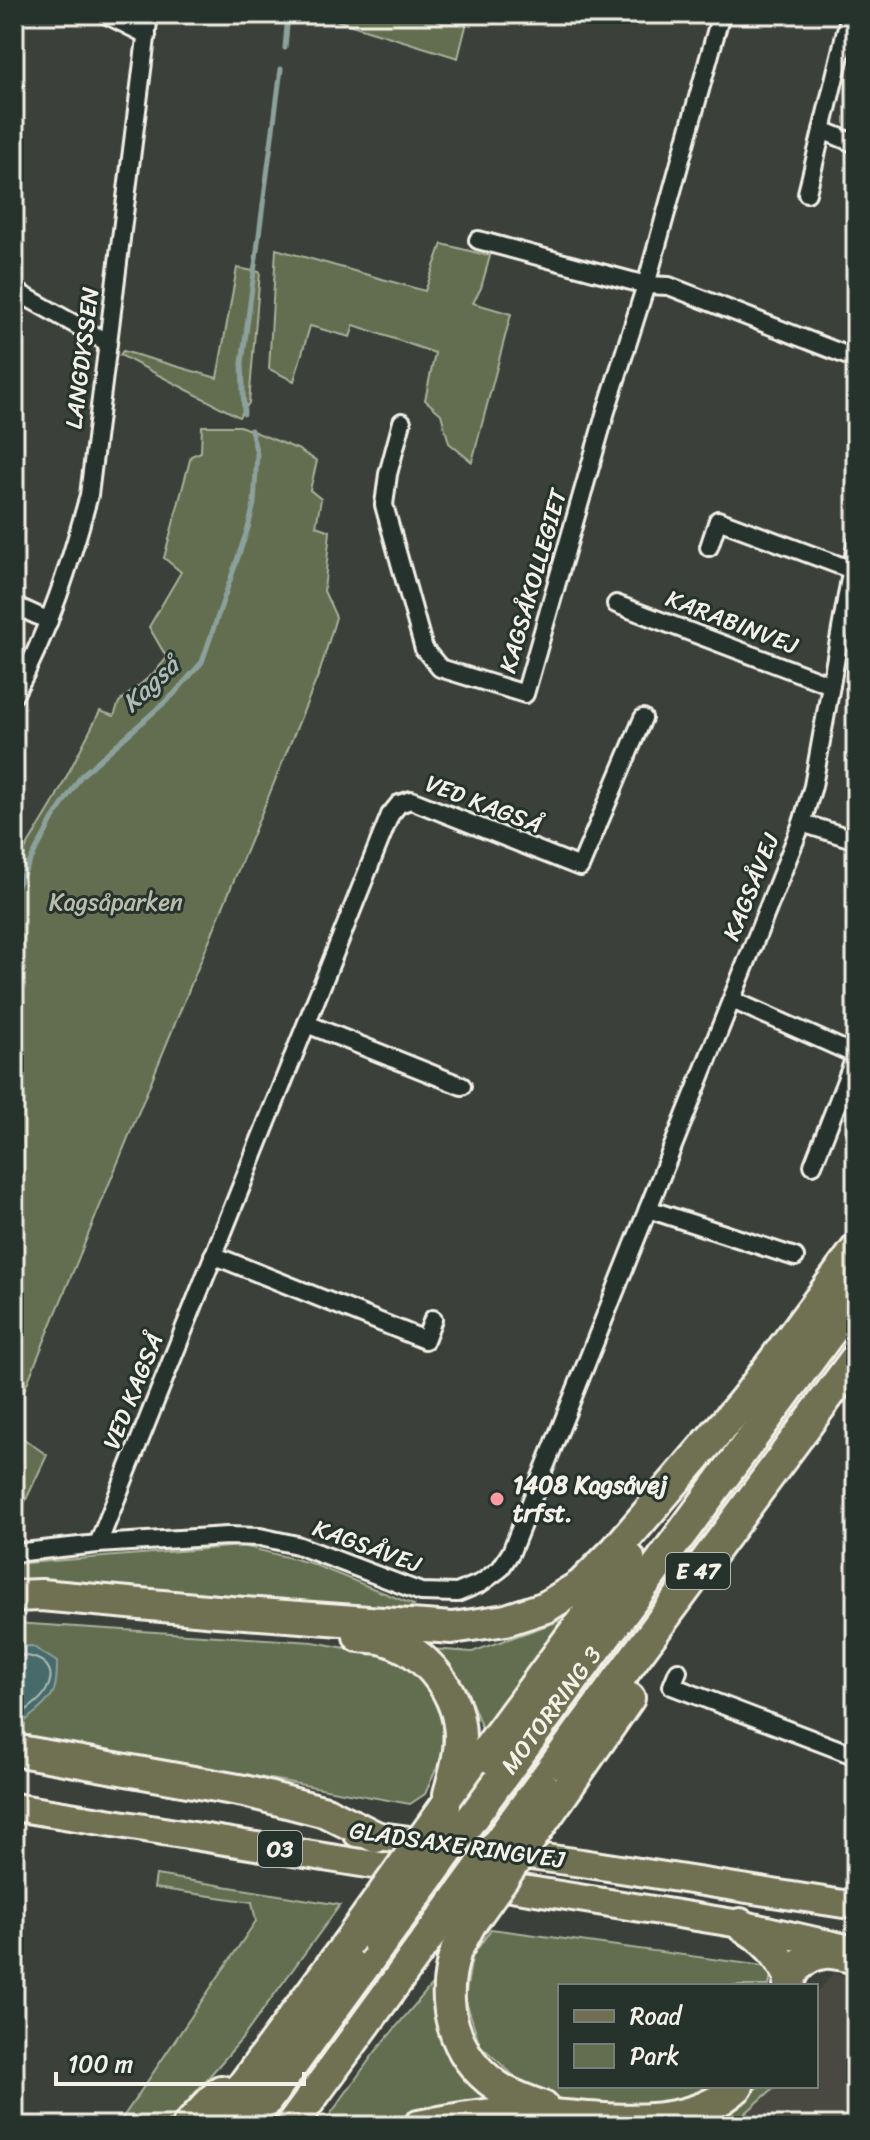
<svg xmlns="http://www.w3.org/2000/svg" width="870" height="2140" font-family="Sriracha,sans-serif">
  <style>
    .built { fill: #4a4a43 }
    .green { fill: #626e4f; stroke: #abb09c; stroke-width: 2 }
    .water { fill: #466b6b; stroke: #8ca19d; stroke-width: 2 }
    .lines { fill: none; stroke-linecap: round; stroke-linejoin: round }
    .shore { stroke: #aebbb6; stroke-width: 2 }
    .stream { stroke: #8ca19d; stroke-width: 5 }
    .minor-casing { stroke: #f4f1e8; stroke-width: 22 }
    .primary-casing { stroke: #f4f1e8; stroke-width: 32 }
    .motorway-casing { stroke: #f4f1e8; stroke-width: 36 }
    .minor { stroke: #26332d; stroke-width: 16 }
    .primary { stroke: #706f52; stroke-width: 26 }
    .motorway { stroke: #706f52; stroke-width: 30 }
    .motorway-bridge-casing { stroke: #f4f1e8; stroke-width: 36; stroke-linecap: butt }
    .motorway-bridge { stroke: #706f52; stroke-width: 30 }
    .poi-dot { fill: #ff9aa2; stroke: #26332d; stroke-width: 3 }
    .labels { text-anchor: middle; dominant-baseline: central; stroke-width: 6; stroke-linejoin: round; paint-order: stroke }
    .shield { fill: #26332d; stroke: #b6b8b0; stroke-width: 2 }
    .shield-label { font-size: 22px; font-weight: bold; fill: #f4f1e8 }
    .street-label { font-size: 24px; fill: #f4f1e8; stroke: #26332d }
    .park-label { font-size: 24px; fill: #babdab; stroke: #26332d }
    .poi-label { font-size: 24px; font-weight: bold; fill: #f4f1e8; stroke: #26332d; text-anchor: start }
    .water-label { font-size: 26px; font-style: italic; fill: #aebbb6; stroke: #26332d }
  </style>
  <rect width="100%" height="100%" fill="#3b403a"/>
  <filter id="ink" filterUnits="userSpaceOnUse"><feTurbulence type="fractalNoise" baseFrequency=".0125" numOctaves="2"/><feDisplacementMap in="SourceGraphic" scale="16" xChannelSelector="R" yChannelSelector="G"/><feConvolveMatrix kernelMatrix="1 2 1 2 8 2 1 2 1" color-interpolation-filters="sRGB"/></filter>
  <g filter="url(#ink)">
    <polygon class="built" points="833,1974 856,1978 856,2126 691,2126 729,2112 756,2086 816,2086 816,1994"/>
    <g class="green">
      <polygon points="316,14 469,14 458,58"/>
      <polygon points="442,244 490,256 481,288 473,303 511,314 472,462 449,443 441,414 425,400 435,353 354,325 350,337 310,326 294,381 269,369 276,249 425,291"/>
      <polygon points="237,268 260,272 249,403 239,417 120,355 123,351 217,378"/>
      <polygon points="202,426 240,426 297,449 317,461 310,490 321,499 316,526 330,531 324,591 336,617 320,671 14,1415 14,868 52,805 100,711 114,716 119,702 154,673 167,658 149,627 181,572 164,558 191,456 201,452"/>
      <polygon points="14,1432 47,1455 14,1525"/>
      <polygon points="243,1546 310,1563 414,1605 402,1613 22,1579 14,1581 14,1564"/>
      <polygon points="562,1620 483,1731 466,1688 431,1649 472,1652"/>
      <polygon points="14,1623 313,1642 396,1657 426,1683 442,1720 442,1756 425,1794 410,1804 14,1733"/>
      <polygon points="156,1875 340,1905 241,2040 173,2118 161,2126 117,2126 256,1921 252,1902 154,1888"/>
      <polygon points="491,1929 772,1967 769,1986 560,1986 560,2086 712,2086 690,2097 623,2107 560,2099 524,2085 480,2045 465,1998 472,1957"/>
      <polygon points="439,1976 500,2104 390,2126 322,2126 375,2052"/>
      <polygon points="759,2086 776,2086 731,2126 691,2126 729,2112"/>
    </g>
    <path class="water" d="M32,1646L57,1662C57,1688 56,1695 36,1712C28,1718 24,1724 14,1725V1647Z"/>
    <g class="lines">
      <path class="shore" d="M14,1655C39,1655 62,1666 44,1694C39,1702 27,1709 19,1716L14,1717"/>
      <g class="stream">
        <polyline points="285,48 288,14"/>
        <polyline points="244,414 242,363 281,69"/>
        <polyline points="14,891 53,819 81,776 173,695 202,662 248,528 254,504 257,454 251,430"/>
      </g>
      <defs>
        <g id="minor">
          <polyline points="105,14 147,35"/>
          <polyline points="822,130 856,144"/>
          <polyline points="807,193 850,14"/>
          <polyline points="478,240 646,285 669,286 856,359"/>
          <polyline points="14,290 108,343"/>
          <polyline points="402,422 388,474 384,505 424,649 440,668 525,694 606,411 646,285 721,14"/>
          <polyline points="709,547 718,520 852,570"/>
          <polyline points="616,604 831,685"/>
          <polyline points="14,605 49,621"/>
          <path d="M14,695C49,632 70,564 89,495L149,14"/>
          <polyline points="802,823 856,840"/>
          <polyline points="732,1000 856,1055"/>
          <polyline points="307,1024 462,1086"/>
          <polyline points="813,1165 856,1055"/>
          <polyline points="648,1209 795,1257"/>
          <polyline points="213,1255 425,1340 433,1319"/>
          <polyline points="98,1544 390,815 399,804 411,800 580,867 643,718"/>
          <polyline points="14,1553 98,1544 227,1536 260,1537 297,1545 421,1592 457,1593 481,1583 500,1569 511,1552 802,823 813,786 856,545"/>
          <polyline points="678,1671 672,1686 856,1756"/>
        </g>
        <g id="primary">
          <polyline points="14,1807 740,1924 846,1948"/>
          <polyline points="357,1833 582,1863 856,1906"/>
        </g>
        <g id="motorway">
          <polyline points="738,1409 856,1250"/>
          <polyline points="14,1596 41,1595 217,1611 452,1628 506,1620 546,1607 581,1585 616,1550 749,1395"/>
          <path d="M359,1636C367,1637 376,1637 384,1639C427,1651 460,1694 460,1738C460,1757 454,1776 449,1794"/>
          <polyline points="14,1750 244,1791 326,1812 376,1837"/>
          <path id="s1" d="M499,1781L856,1297"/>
          <polyline points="541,1784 856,1358"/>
          <polyline points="568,1786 629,1698"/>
          <polyline points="445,1807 629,1558"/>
          <path d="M740,1924C765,1939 776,1951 790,1976"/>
          <path d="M456,1951C439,2001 452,2055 497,2086C511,2096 528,2101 543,2107"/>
          <path d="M789,1986C791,1969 806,1955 824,1953C834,1952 846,1956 856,1958"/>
          <polyline points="188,2126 221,2091"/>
          <polyline points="213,2126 347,1944"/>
          <polyline points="248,2126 379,1946"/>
          <polyline points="291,2126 420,1949"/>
          <path d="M419,2126C449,2120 480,2114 511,2113C583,2113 680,2140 738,2086"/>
        </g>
      </defs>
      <use href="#minor" class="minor-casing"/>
      <use href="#primary" class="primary-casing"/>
      <use href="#motorway" class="motorway-casing"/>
      <use href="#minor" class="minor"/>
      <use href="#primary" class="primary"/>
      <use href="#motorway" class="motorway"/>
      <defs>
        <g id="motorway-bridge">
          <polyline points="347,1944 445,1807"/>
          <polyline points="379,1946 499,1781"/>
          <polyline points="420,1949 541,1784"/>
          <polyline points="456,1951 471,1923 568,1786"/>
        </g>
      </defs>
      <use href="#motorway-bridge" class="motorway-bridge-casing"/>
      <use href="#motorway-bridge" class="motorway-bridge"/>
    </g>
  </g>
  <circle class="poi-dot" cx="497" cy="1499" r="8"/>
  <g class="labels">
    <g class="shield">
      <rect x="666" y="1553" width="64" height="36" rx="6"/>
      <rect x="258" y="1831" width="44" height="36" rx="6"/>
    </g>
    <g class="shield-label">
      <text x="698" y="1571">E 47</text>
      <text x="280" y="1849">O3</text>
    </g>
    <g class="street-label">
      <text transform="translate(82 358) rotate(-83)">LANGDYSSEN</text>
      <text transform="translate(533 581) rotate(-74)">KAGSÅKOLLEGIET</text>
      <text transform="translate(732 622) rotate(21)">KARABINVEJ</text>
      <text transform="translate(484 804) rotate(21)">VED KAGSÅ</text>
      <text transform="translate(751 887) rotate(-68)">KAGSÅVEJ</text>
      <text transform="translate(133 1391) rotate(-68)">VED KAGSÅ</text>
      <text transform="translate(367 1546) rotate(20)">KAGSÅVEJ</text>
      <text stroke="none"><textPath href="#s1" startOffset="88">MOTORRING 3</textPath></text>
      <text transform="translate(457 1845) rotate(8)">GLADSAXE RINGVEJ</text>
    </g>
    <g class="park-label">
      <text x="116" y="902">Kagsåparken</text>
    </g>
    <g class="poi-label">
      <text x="513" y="1485">1408 Kagsåvej<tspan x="513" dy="28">trfst.</tspan></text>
    </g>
    <g class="water-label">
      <text transform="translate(150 684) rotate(-43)">Kagså</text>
    </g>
  </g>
  <rect width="870" height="2140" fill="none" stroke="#26332d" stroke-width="48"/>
  <rect x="24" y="24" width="822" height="2092" fill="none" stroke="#f4f1e8" stroke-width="3" filter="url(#ink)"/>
  <rect x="558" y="1984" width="260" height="104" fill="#26332d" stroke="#787f78" stroke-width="2"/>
  <rect x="574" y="2010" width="40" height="12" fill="#706f52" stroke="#787f78" stroke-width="2"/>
  <text x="630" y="2024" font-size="24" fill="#f4f1e8">Road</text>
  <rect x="574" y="2044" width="40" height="24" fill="#626e4f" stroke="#787f78" stroke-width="2"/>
  <text x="630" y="2064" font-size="24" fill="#f4f1e8">Park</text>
  <path d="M56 2072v12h248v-12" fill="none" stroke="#f4f1e8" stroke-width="4"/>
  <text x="68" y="2072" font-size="24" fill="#f4f1e8" stroke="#26332d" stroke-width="6" paint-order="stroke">100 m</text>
</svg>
